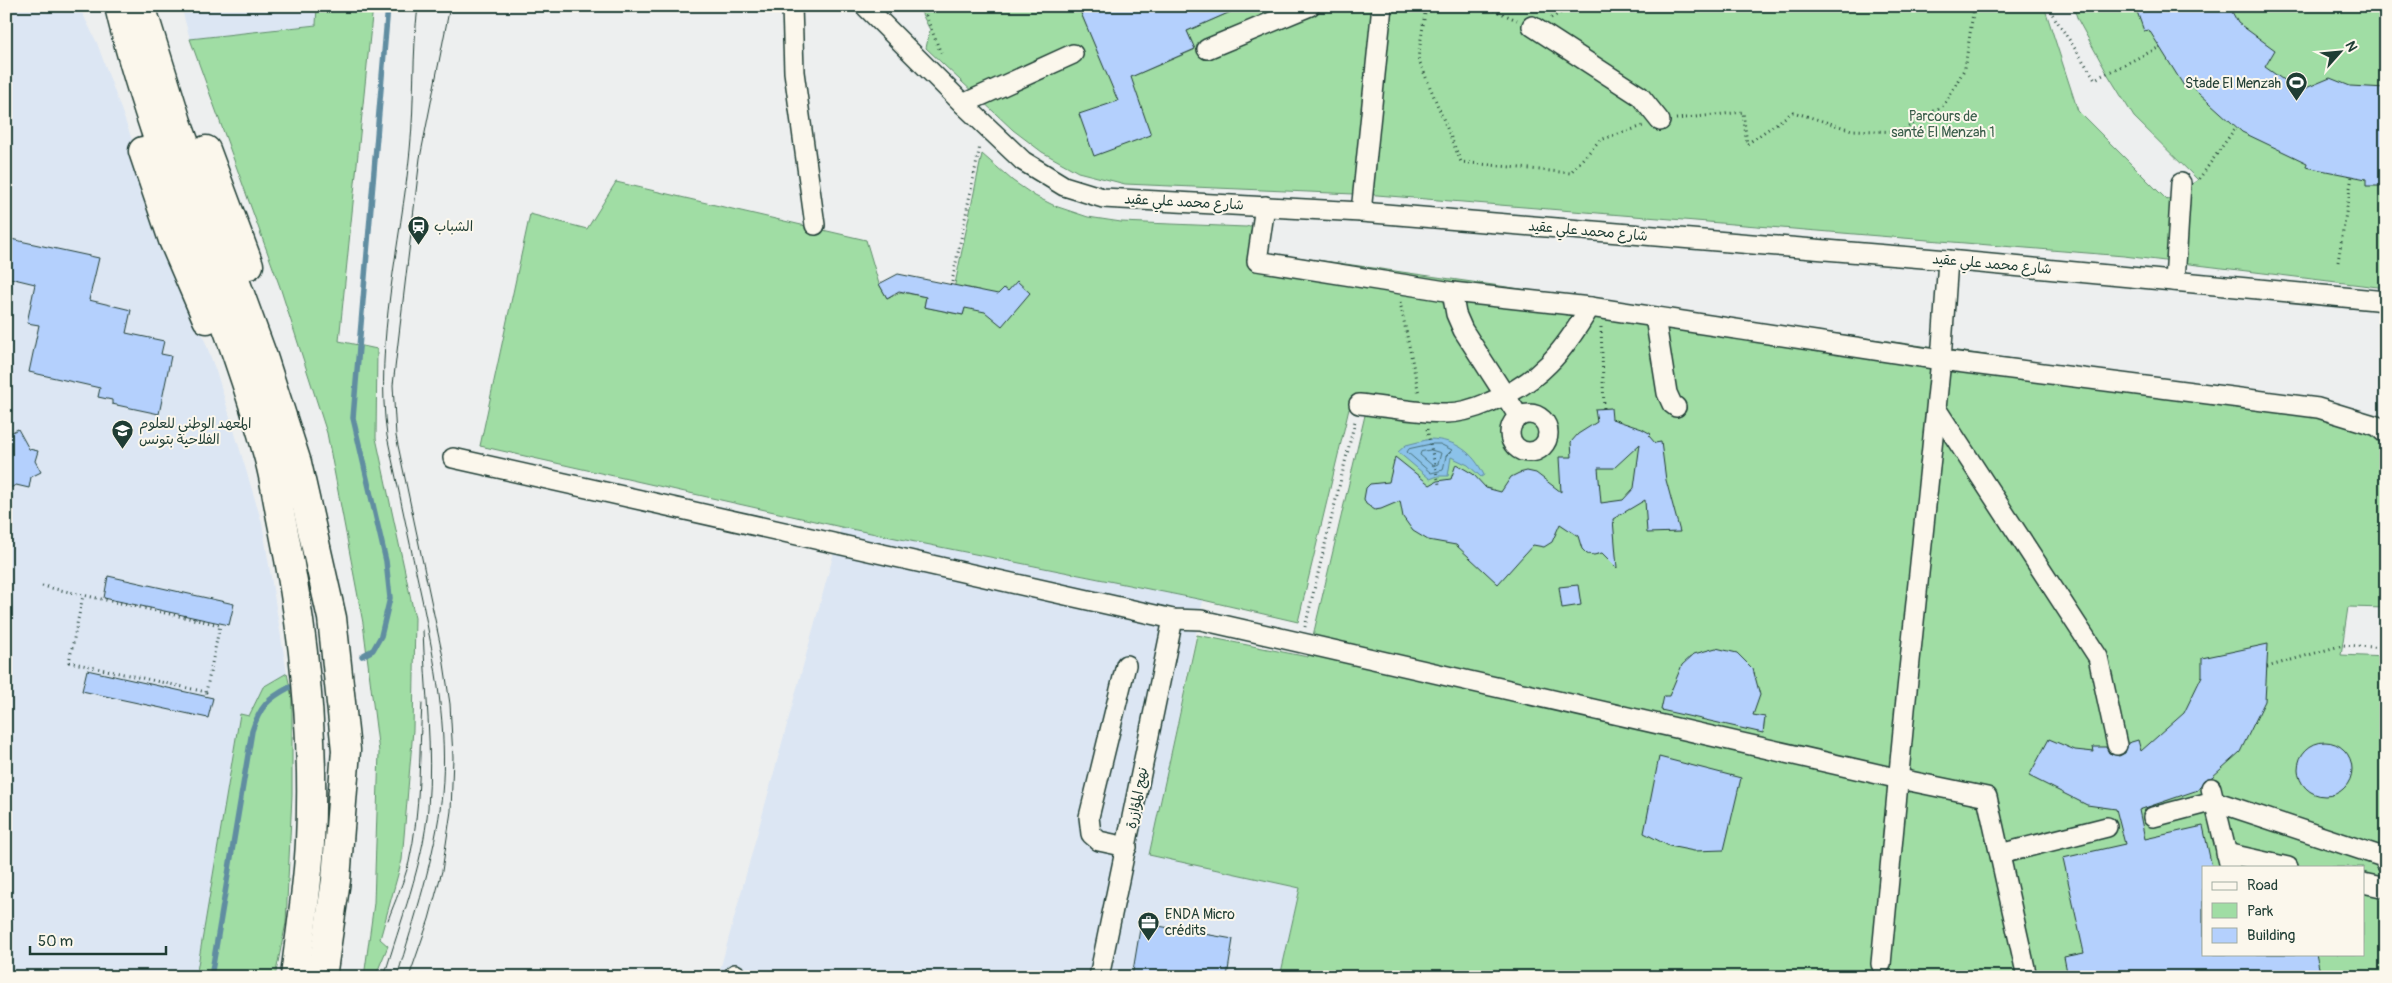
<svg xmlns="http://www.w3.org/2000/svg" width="2392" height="983" font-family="Pangolin,'Playpen Sans Arabic',sans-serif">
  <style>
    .built { fill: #dce6f3 }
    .green { fill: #a0dda4; stroke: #608d6c; fill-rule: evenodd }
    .water { fill: #8bc2e9; stroke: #608da1 }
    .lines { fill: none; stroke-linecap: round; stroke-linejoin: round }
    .shore { stroke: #4a727c; stroke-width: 1 }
    .stream { stroke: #608da1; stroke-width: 5.5 }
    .building { fill: #b4d0fd; stroke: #1f3d34; fill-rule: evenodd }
    .minor-casing { stroke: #1f3d34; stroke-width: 22 }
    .highway-casing { stroke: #1f3d34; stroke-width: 31 }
    .path { stroke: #1f3d34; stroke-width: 3; stroke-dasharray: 1 4; stroke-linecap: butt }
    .minor { stroke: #fbf7ec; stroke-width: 19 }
    .highway { stroke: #fbf7ec; stroke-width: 28 }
    .tram { stroke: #1f3d34; stroke-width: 1 }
    .labels { text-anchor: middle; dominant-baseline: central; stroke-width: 4; stroke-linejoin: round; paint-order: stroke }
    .poi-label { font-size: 14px; fill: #1f3d34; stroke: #fbf7ec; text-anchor: start }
    .park-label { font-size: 14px; fill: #395d4a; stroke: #fbf7ec }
    .street-label { font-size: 14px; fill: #1f3d34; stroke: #fbf7ec }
  </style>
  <rect width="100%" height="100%" fill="#edefef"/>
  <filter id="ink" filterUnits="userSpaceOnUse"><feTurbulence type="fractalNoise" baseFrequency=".02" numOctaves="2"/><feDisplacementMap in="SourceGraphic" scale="10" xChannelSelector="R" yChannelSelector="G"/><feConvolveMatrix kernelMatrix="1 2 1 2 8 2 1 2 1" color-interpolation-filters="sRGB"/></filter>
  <g filter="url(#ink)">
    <g class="built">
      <polygon points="6,6 79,6 97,43 218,377 262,523 287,673 263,687 249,716 240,714 196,977 6,977"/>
      <polygon points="181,6 317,6 316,25 190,39"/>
      <polygon points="841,527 1203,600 1149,855 1300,888 1280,977 718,977"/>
    </g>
    <g class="green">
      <polygon points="317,6 373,6 339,341 377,349 376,438 415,618 413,730 402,860 380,939 388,946 375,977 364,977 374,903 379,752 363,623 327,433 280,287 190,39 316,25"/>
      <polygon points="918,6 1078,6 1112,85 1194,50 1187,31 1244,6 2044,6 2078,111 2167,200 2198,180 2134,117 2107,73 2078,20 2073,6 2386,6 2386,288 2124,256 1377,195 1125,184 1078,172 1042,152 1013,130 926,48 930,30"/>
      <path d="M982,154L1013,181L1035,196L1055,206L1088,217L1121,222L1246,227L1271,220L1268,253L2316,402L2376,415L2386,420V608L2348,607L2341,655L2386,657V977H1280L1300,888L1149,855L1197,635L1308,657L1366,411L1349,409L1298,622L1203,600L841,527L480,446L530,214L587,229L616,182L866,240L879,284L887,298L901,292L926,297L924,307L963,315L965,308L979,295V290L964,287L963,291L954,289ZM1017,282L1030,293L1018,305L998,295L1004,288L1008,291ZM2203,867H2363V954H2203Z"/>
      <polygon points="287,673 292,698 292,795 286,923 275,977 196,977 240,714 249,716 263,687"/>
    </g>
    <path class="water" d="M1430,439C1456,440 1473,452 1484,475L1481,477L1468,465L1451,457L1448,476H1438L1430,479L1398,452L1406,445Z"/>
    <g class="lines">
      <g class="shore">
        <polygon points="1431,444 1440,444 1452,450 1446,456 1443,470 1431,473 1407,452 1409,449"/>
        <polygon points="1431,450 1441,453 1438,464 1433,466 1420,455 1421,452"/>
      </g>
      <g class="stream">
        <polyline points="362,656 373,650 381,636 390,598 386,561 353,418 388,6"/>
        <path d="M211,977L252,731C260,707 267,699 290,687"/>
      </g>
    </g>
    <g class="building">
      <polygon points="1078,6 1244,6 1187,31 1195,49 1131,77 1151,135 1094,156 1079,114 1118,101"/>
      <polygon points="2135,6 2229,6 2238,23 2275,50 2265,67 2299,91 2330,78 2350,86 2386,88 2386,186 2366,186 2366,179 2306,167 2307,163 2242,132 2188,83 2184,86 2149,30 2144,31"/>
      <polygon points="6,238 99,258 89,300 131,310 126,333 164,341 161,354 171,356 159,414 112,404 112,400 98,397 100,388 29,372 39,325 27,323 35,284 6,277"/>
      <polygon points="898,274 998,294 1004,288 1008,291 1017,281 1030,293 1002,326 985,312 965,308 963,315 924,307 926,297 899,291 887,298 879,284"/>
      <path d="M1611,408L1612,419L1642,429L1651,434L1649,436L1655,443L1661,442L1666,480L1680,532L1647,533L1645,500L1613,519L1617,568L1602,553L1594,555L1587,554L1582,549L1578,536L1560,524L1552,542L1544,547L1533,545L1498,584L1456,545L1428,540L1413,531L1403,517L1400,501L1381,509L1375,510L1366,504L1364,499L1366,488L1370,484L1389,482L1395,457L1430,485L1437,481L1451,479L1456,464L1473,474L1486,488L1501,492L1511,477L1519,473L1527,471L1536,473L1561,492L1559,457H1572L1571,442L1578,434L1597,422L1595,409ZM1640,444L1634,488L1623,500L1601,503L1598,468H1614Z"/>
      <polygon points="18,429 29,449 38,451 35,461 41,472 31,477 29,488 16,485 6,490 6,435"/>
      <polygon points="108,576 234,604 229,625 104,598"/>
      <polygon points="1578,585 1581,605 1562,608 1559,587"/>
      <polygon points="2268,644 2265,701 2240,752 2212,777 2204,780 2198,790 2139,810 2145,839 2203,826 2212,867 2203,867 2203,954 2316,954 2321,977 2068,977 2064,957 2084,953 2063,858 2125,844 2116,809 2087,805 2029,776 2049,739 2075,750 2094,752 2093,747 2106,747 2109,753 2119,756 2125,753 2128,743 2138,740 2141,751 2184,713 2202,676 2202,658"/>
      <polygon points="1716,648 1737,653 1753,669 1760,695 1753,715 1765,717 1763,733 1661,710 1664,696 1669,696 1682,665 1694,654"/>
      <polygon points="87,670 213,698 208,718 82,691"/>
      <circle cx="2325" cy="769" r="27"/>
      <polygon points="1659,757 1741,778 1724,850 1694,851 1669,846 1644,833"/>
      <polygon points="1141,923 1233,939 1227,977 1132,977"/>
    </g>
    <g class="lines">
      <defs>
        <g id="minor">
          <polyline points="792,6 794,72 815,225"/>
          <polyline points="865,6 963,104 1023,161 1064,186 1103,198 1361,212 1948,260 2386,301"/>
          <polyline points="1532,26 1640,96 1660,121"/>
          <polyline points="1207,49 1310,6"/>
          <polyline points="963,104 1073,54"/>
          <polyline points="1265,206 1257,261 1452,292 1590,307 1941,360 2318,408 2377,426 2386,434"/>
          <polyline points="1361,212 1382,6"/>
          <polyline points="2175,281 2181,183"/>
          <polyline points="1452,292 1456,314 1463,330 1519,417"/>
          <polyline points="1655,317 1667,393 1672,404 1676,407"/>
          <path d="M1359,404C1388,407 1417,413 1446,413C1461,413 1476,408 1490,402C1540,382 1563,352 1590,307"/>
          <polyline points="1937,410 2098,657 2117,745"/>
          <circle cx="1529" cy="433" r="19"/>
          <polyline points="453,458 1173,619 1201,620 1900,779 1987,797 2027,977"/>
          <polyline points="1126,665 1089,817 1091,834 1099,841 1127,847"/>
          <polyline points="2211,788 2230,867"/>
          <polyline points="2153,817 2214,801 2383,857 2386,863"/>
          <polyline points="2226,853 2288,867"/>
          <polyline points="2000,854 2107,827"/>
          <polyline points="2363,883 2386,888"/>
          <polyline points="1881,964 1905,709 1941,360 1948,260"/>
          <polyline points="734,977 735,974"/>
          <polyline points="1099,977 1173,619"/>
        </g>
        <g id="highway">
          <path d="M119,6C155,161 228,305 269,459C275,481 278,505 283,528C304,631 315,736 310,842C308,887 300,932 295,977"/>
          <polyline points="141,6 177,122 263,357 297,463 332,618 346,750 336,880 322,977"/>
          <polyline points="206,150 249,265"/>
          <polyline points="143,151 173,240 207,319"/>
        </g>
      </defs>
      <use href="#minor" class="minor-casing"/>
      <use href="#highway" class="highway-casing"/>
      <g class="path">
        <polyline points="922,6 942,56"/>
        <polyline points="1437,6 1425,13 1418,58 1461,162 1570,173 1600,140 1643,126"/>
        <polyline points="1469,6 1491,9 1517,20"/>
        <polyline points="2047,6 2095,79 2160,47"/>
        <polyline points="1551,18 1573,6"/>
        <polyline points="1676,119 1743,112 1747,144 1793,112 1852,130 1900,132 1944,105 1965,68 1974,6"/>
        <polyline points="2199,179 2236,127"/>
        <polyline points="2338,262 2352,176"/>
        <polyline points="952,282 980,146"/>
        <polyline points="1400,302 1419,394"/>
        <polyline points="1601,327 1604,409"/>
        <polyline points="1427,429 1439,484"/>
        <polyline points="42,586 220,625 206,692 69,662 83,596"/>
        <polyline points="1305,627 1355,421"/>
        <polyline points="2267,667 2343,645 2386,648"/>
      </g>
      <use href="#minor" class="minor"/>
      <use href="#highway" class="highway"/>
      <g class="tram">
        <path d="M388,920C395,901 404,882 409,862C421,810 419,756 422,703"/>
        <path d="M384,977C400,922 423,865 428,808C433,748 425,690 423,630"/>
        <path d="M397,977C415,916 435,857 442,794C448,728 435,663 422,599C410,545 399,491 387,436C374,341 401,245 410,150C415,102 412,54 418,6"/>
        <polyline points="409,977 429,919 442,871 451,811 453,757 450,704 443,657 396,436 393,385 420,158 450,6"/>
      </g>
    </g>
  </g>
  <defs>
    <symbol id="stadium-pin" viewBox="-11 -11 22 30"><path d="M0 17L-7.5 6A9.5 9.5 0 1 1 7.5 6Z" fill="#1f3d34" stroke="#fbf7ec"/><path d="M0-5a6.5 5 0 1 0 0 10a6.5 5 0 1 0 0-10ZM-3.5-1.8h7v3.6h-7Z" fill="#fff"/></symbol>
    <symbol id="station-pin" viewBox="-11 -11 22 30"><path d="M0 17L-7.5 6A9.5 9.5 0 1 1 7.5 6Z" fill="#1f3d34" stroke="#fbf7ec"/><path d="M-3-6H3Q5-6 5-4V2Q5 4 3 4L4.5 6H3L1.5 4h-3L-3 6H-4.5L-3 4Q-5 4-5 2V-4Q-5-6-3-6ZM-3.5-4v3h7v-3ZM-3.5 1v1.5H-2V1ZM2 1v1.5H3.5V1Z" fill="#fff"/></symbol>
    <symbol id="university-pin" viewBox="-11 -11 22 30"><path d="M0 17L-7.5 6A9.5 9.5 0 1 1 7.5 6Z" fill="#1f3d34" stroke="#fbf7ec"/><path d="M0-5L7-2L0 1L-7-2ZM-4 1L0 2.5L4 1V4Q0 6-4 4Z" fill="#fff"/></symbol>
    <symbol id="office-pin" viewBox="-11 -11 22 30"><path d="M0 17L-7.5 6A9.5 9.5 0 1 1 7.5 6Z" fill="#1f3d34" stroke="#fbf7ec"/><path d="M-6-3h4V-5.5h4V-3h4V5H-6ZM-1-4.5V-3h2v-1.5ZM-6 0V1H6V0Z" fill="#fff"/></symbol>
  </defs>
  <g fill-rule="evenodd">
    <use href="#stadium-pin" x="2284" y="70" width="25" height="34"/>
    <use href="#station-pin" x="406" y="214" width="25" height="34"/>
    <use href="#university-pin" x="110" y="418" width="25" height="34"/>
    <use href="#office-pin" x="1136" y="910" width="25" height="34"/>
  </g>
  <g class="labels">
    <g class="poi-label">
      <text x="2281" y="83" text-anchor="end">Stade El Menzah</text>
      <text x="434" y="226">الشباب</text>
      <text x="139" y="423">المعهد الوطني للعلوم<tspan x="139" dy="16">الفلاحية بتونس</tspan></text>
      <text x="1165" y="914">ENDA Micro<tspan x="1165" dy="16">crédits</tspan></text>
    </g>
    <g class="park-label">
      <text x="1943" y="116">Parcours de<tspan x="1943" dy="16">santé El Menzah 1</tspan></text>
    </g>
    <g class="street-label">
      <text transform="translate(1184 202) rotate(3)">شارع محمد علي عقيد</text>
      <text transform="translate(1588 231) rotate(5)">شارع محمد علي عقيد</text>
      <text transform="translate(1992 264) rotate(5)">شارع محمد علي عقيد</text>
      <text transform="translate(1137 798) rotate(-79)">نهج المؤازرة</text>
    </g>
  </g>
  <rect width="2392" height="983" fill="none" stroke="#fbf7ec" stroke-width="25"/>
  <rect x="12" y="12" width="2367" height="958" fill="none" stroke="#1f3d34" stroke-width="2" filter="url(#ink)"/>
  <rect x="2202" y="866" width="162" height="90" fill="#fbf7ec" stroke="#a3ada2"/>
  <rect x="2212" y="882" width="25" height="8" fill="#fbf7ec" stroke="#a3ada2"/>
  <text x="2247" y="890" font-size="15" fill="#1f3d34">Road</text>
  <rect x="2212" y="903" width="25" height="15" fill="#a0dda4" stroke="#a3ada2"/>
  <text x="2247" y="916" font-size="15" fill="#1f3d34">Park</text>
  <rect x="2212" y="928" width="25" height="15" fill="#b4d0fd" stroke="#a3ada2"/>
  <text x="2247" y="940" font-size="15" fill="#1f3d34">Building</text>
  <g transform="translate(2340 52) rotate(63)" stroke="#fbf7ec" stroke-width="4" paint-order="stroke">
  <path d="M0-4L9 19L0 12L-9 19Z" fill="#1f3d34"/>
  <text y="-8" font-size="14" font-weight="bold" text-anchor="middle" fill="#1f3d34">N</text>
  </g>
  <path d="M30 946v8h136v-8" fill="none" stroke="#1f3d34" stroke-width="2.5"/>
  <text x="38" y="946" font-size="15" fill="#1f3d34" stroke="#fbf7ec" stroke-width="4" paint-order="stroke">50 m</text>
</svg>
